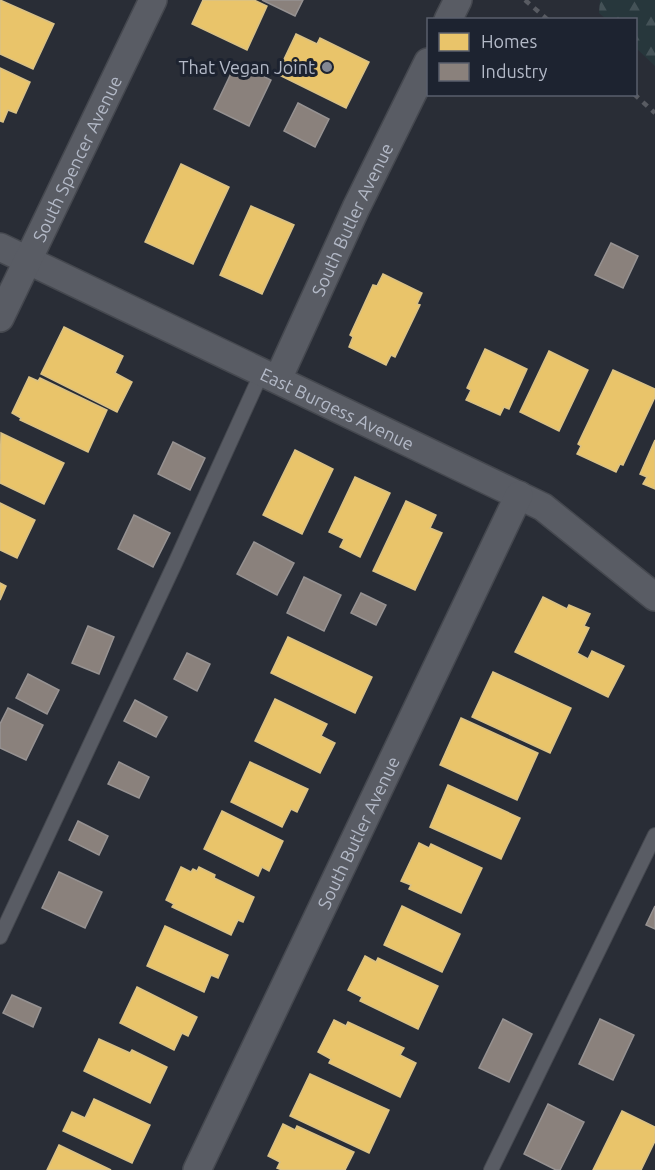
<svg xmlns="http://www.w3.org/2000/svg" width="655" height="1170" font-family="Ubuntu,sans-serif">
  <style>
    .forest { fill: url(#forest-firs) }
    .homes { fill: #e9c46a; stroke: #d9c186; stroke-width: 1.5 }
    .industry { fill: #8a817c; stroke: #969292; stroke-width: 1.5 }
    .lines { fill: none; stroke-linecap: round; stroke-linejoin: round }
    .lane-casing { stroke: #45484f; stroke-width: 16 }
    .street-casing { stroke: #45484f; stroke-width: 30 }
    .lane { stroke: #595c64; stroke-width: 14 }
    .street { stroke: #595c64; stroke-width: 27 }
    .rail { stroke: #585b62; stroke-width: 4.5; stroke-dasharray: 6 6; stroke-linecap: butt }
    .poi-dot { fill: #838894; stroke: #1d2330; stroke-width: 2 }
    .labels { text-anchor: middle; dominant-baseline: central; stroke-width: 6; stroke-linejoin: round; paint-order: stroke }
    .poi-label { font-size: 18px; fill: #b3b9c7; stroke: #1d2330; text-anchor: end }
    .street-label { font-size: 18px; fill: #b3b9c7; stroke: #1d2330 }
  </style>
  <defs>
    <pattern id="forest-firs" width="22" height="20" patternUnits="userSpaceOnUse" patternTransform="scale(1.5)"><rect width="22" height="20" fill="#27373c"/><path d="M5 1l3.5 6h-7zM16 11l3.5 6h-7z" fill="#445257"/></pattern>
  </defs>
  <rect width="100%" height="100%" fill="#292d36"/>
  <polygon class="forest" points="600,0 655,0 655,66 636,48 636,20 606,19 599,13"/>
  <g class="homes">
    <polygon points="0,0 54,24 33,69 0,54"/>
    <polygon points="203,0 254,0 267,6 247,50 192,24"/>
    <polygon points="296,34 317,44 320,38 369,62 346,108 277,74"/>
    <polygon points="0,68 30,82 16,113 8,110 3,122 0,121"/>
    <polygon points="181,164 229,187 193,264 145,242"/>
    <polygon points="251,206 294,225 262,294 220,275"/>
    <polygon points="383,274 422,293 417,304 420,305 395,357 391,355 386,365 349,347 353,337 350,335 373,285 377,286"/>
    <polygon points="64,327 123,356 115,373 132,382 117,412 41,374"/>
    <polygon points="485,349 527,369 509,409 504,407 500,415 466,400 471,390 467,388"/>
    <polygon points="549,351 588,370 559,431 520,412"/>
    <polygon points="613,370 655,389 655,397 623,465 620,464 616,472 577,454 581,446 578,444"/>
    <polygon points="29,377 38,381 40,378 107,410 88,452 20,420 21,418 12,413"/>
    <polygon points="1,433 64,463 44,504 0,483"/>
    <polygon points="655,440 655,489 643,484 647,477 640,474"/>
    <polygon points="295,450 333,469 302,534 263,515"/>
    <polygon points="355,477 390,493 360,557 340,547 344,539 329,532"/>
    <polygon points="406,501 436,515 430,528 442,533 415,590 373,571"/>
    <polygon points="0,503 35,520 17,558 0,550"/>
    <polygon points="0,583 6,586 0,600"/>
    <polygon points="543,597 567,609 569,605 590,614 584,626 589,628 577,653 588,659 592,651 624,666 608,697 515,652"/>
    <polygon points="288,637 372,677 355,713 271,673"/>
    <polygon points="493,672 571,708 550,753 472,717"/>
    <polygon points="275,699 327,724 321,736 335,743 320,773 255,741"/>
    <polygon points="461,718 538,753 517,800 440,765"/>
    <polygon points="250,762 308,789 297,812 291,809 282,827 231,802"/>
    <polygon points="448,785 520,818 501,859 430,827"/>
    <polygon points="222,811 283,841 269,871 262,867 258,876 204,849"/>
    <polygon points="419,843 429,848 431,844 482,868 461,913 409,889 411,885 401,881"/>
    <polygon points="181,867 191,872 193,869 197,871 199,867 215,875 214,878 254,897 243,922 238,920 231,935 172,907 174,904 166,900"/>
    <polygon points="402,906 460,934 442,972 384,945"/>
    <polygon points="165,926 228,955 218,978 211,975 204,992 147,966"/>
    <polygon points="365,956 376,962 378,958 438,986 418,1029 360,1001 362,997 348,990"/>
    <polygon points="137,987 197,1017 188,1036 182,1033 174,1050 120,1023"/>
    <polygon points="334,1020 346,1026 348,1022 404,1048 400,1055 416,1063 400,1097 329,1063 331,1059 318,1052"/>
    <polygon points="99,1039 130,1053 132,1050 167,1067 150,1103 84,1071"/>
    <polygon points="310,1074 389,1110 369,1153 290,1116"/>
    <polygon points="94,1099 150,1125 132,1163 63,1131 72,1112 85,1118"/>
    <polygon points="622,1111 655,1127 655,1141 641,1170 593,1170"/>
    <polygon points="283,1124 295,1130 297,1126 354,1152 345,1170 282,1170 277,1168 280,1162 268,1156"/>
    <polygon points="59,1145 111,1170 47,1170"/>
  </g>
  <g class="industry">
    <polygon points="262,0 303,0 295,16"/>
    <polygon points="236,63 271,80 249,126 214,109"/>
    <polygon points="298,103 329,119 315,147 284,131"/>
    <polygon points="611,243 638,256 623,288 595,275"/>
    <polygon points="173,442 205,458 190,490 158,474"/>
    <polygon points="134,515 170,533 153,567 118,549"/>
    <polygon points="254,542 294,563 277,595 237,574"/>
    <polygon points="304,577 341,595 324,631 287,613"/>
    <polygon points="361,593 386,605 376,625 351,613"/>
    <polygon points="88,626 114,637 99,674 72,663"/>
    <polygon points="187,653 210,664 197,691 174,679"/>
    <polygon points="28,674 59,690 47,714 16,698"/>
    <polygon points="135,700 167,717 156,737 124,721"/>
    <polygon points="8,708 43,725 26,760 0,748 0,724"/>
    <polygon points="119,762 149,777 139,798 108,784"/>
    <polygon points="78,821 108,836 99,855 69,840"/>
    <polygon points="59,872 102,892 85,928 42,908"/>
    <polygon points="655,906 655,929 646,925"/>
    <polygon points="12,995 41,1008 33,1027 3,1013"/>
    <polygon points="503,1019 532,1034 509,1082 479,1068"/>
    <polygon points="600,1019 634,1035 613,1080 579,1064"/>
    <polygon points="548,1104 584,1122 560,1170 556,1170 524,1154"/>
  </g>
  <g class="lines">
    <defs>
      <g id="lane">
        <polyline points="0,937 176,561 262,372"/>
        <polyline points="491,1170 655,835"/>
      </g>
      <g id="street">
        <polyline points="448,20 458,0"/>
        <path id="s1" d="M0,247L543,507L655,597"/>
        <path id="s2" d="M0,318L153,0"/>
        <path id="s3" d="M278,379L356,208L428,62"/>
        <path id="s4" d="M197,1170L519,495"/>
      </g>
    </defs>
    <use href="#lane" class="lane-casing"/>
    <use href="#street" class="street-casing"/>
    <use href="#lane" class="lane"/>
    <use href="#street" class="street"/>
    <g class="rail">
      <polyline points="525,0 548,20"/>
      <polyline points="634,94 655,113"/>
    </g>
  </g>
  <circle class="poi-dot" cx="327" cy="67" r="6"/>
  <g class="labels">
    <g class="poi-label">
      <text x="315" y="67">That Vegan Joint</text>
    </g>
    <g class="street-label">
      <text stroke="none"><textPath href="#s2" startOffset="177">South Spencer Avenue</textPath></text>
      <text stroke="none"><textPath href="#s3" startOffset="176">South Butler Avenue</textPath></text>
      <text stroke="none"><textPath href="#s1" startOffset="374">East Burgess Avenue</textPath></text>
      <text stroke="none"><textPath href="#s4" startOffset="374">South Butler Avenue</textPath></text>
    </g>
  </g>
  <rect x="427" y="18" width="210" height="78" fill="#1d2330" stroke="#595f6c" stroke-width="1.5"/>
  <rect x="439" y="33" width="30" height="18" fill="#e9c46a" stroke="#595f6c" stroke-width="1.5"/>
  <text x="481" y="48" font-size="18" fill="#b3b9c7">Homes</text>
  <rect x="439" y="63" width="30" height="18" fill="#8a817c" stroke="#595f6c" stroke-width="1.5"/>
  <text x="481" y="78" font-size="18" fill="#b3b9c7">Industry</text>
</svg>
